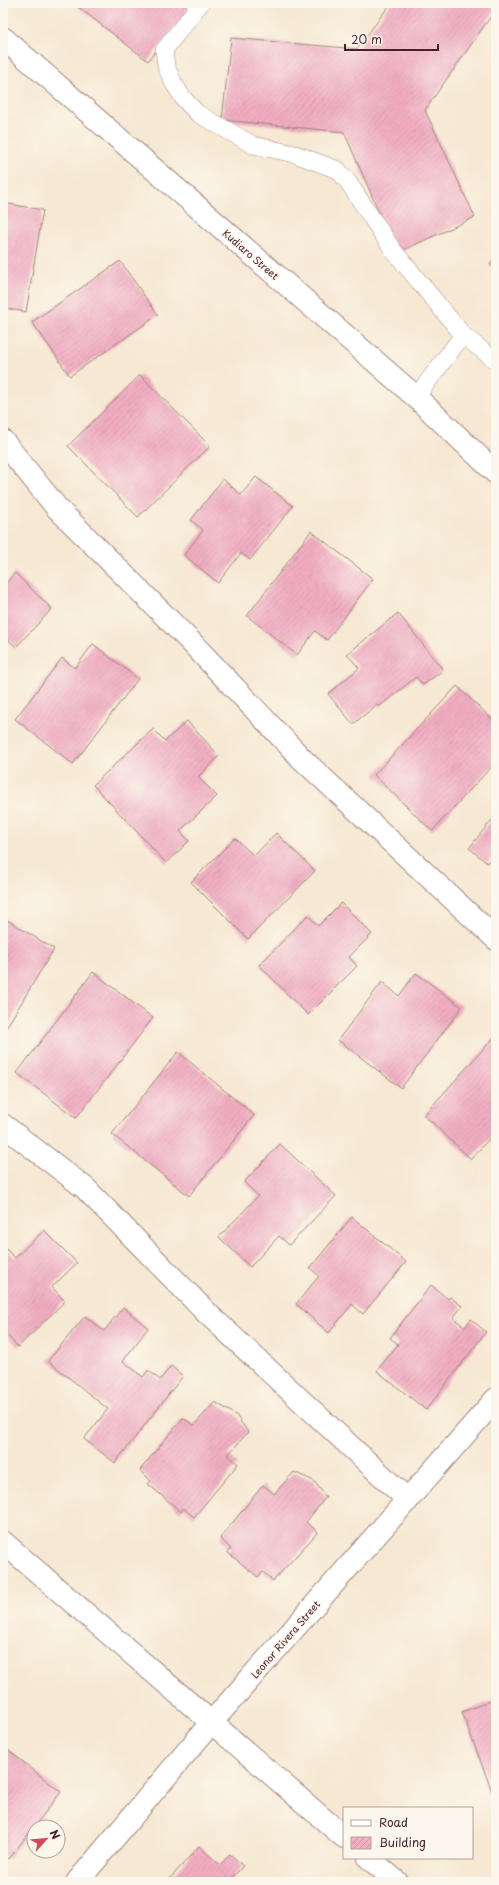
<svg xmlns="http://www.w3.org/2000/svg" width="499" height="1885" font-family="'Playpen Sans',sans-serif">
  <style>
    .building { fill: url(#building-hatch) }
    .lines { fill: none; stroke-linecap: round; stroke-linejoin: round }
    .service-casing { stroke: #a0847e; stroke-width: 18 }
    .minor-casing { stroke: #a0847e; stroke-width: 24 }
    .service { stroke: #fff; stroke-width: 17 }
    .minor { stroke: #fff; stroke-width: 22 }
    .labels { text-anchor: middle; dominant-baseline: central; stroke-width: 3.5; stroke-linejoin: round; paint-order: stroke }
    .street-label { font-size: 10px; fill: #4a1f2b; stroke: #fbf7ec }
  </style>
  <defs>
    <pattern id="building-hatch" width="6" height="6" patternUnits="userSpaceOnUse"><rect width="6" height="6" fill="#f1aec2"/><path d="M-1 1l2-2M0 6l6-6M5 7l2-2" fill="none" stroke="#d095a7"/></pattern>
  </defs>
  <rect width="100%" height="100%" fill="#fbf7ec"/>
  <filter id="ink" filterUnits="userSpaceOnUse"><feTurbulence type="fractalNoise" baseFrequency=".025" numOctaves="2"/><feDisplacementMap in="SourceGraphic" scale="8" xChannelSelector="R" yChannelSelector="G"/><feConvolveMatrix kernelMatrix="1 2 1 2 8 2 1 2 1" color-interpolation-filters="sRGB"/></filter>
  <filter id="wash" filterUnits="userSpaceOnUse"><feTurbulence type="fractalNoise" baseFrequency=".012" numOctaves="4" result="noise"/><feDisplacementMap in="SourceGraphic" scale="16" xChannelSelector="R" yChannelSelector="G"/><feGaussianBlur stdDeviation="0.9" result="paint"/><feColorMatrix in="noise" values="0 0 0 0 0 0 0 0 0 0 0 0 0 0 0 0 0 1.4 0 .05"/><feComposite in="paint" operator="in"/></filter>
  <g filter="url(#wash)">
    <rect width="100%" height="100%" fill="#f6e8d2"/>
    <g id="blocks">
      <g class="building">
        <polygon points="73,3 193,3 148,61"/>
        <polygon points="391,3 496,3 496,9 425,110 475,217 397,253 344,132 222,120 231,38 357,49"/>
        <polygon points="3,203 43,210 26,312 3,308"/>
        <polygon points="496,255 496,269 490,265"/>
        <polygon points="120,261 158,315 70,376 32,322"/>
        <polygon points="140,375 210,446 138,517 68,446"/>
        <polygon points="256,477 293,506 250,560 241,553 218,583 184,555 203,530 191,520 223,479 241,495"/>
        <polygon points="311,531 373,579 327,640 315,631 297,655 247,616"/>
        <polygon points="15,573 52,609 16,647 3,635 3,586"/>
        <polygon points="398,613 443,670 423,685 416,677 379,707 377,705 353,724 328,694 359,668 347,654"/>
        <polygon points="93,644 138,679 73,764 15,719 62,658 75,668"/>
        <polygon points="457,686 496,723 496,762 432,831 374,775"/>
        <polygon points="187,721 219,756 198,777 217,796 180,831 189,841 166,863 93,785 153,729 165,741"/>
        <polygon points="496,815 496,852 487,863 469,848"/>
        <polygon points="276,833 315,871 248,939 191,882 235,838 254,856"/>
        <polygon points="341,903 372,934 349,957 357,966 308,1015 259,965 308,915 318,926"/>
        <polygon points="4,918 54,949 3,1033 3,919"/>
        <polygon points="93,972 153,1018 76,1118 17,1073"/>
        <polygon points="416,973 462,1007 401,1088 338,1040 382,982 399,996"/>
        <polygon points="496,1035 496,1131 471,1159 424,1115"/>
        <polygon points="178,1052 254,1115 189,1196 112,1134"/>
        <polygon points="280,1144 336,1196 289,1245 279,1236 250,1267 219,1237 258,1196 244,1182"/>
        <polygon points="352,1217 406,1262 363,1314 352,1304 329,1333 296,1304 319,1276 310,1268"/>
        <polygon points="44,1230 77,1263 52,1287 65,1301 18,1347 3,1331 3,1248 4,1247 15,1258"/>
        <polygon points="431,1285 448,1299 450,1297 462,1306 453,1318 465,1327 471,1319 486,1332 426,1410 377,1371 398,1344 390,1338"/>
        <polygon points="123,1307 148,1328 123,1361 143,1377 148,1370 160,1380 171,1366 183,1376 115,1463 84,1439 108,1409 48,1361 85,1316 104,1331"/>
        <polygon points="215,1402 236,1415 248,1432 228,1455 238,1464 194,1517 183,1508 181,1512 148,1484 151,1481 140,1470 183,1418 194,1425"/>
        <polygon points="294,1472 314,1481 326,1497 306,1522 318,1532 273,1581 263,1572 258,1577 227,1552 231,1549 220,1538 263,1485 274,1494"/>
        <polygon points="496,1699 496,1802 462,1712"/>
        <polygon points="3,1746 61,1792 9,1859 3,1854"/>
        <polygon points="199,1846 220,1865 230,1854 243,1866 232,1878 236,1882 167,1882"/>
      </g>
    </g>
  </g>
  <g filter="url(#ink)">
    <use href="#blocks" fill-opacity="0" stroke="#a0847e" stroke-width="1"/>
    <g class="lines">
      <defs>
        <g id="service">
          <polyline points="201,3 164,50 166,66 173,82 183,98 197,113 253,145 295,154 338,170 348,182 393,250 463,335"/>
          <polyline points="416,397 463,335 496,361"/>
        </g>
        <g id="minor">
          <polyline points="3,38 416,397 496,473"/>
          <polyline points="3,441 57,508 192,643 303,760 496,939"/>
          <polyline points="3,1125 85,1188 208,1314 408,1500"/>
          <polyline points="3,1542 344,1837"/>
          <polyline points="369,1858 397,1882"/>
          <polyline points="77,1882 211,1723 496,1399"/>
        </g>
      </defs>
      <use href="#service" class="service-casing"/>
      <use href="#minor" class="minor-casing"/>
      <use href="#service" class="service"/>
      <use href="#minor" class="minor"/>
    </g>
  </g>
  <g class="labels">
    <g class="street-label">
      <text transform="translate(251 254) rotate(41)">Kudiaro Street</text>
      <text transform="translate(285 1639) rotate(-49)">Leonor Rivera Street</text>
    </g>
  </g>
  <rect width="499" height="1885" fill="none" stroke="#fbf7ec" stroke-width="16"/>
  <rect x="343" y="1807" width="130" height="52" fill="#fbf7ec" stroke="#b4a19f"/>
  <rect x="351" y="1820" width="20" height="6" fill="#ffffff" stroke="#b4a19f"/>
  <text x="379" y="1827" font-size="12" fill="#4a1f2b">Road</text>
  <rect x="351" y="1837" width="20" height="12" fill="url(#building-hatch)" stroke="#b4a19f"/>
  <text x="379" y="1847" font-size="12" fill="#4a1f2b">Building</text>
  <g transform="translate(46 1839) rotate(63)"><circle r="19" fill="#fbf7ec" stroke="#b4a19f"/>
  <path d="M0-3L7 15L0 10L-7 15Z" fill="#d1495b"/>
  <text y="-6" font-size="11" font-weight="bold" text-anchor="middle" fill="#4a1f2b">N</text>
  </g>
  <path d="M345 44v6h93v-6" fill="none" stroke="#4a1f2b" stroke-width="2"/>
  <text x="351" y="44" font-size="12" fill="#4a1f2b" stroke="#fbf7ec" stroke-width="3" paint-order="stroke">20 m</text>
</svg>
